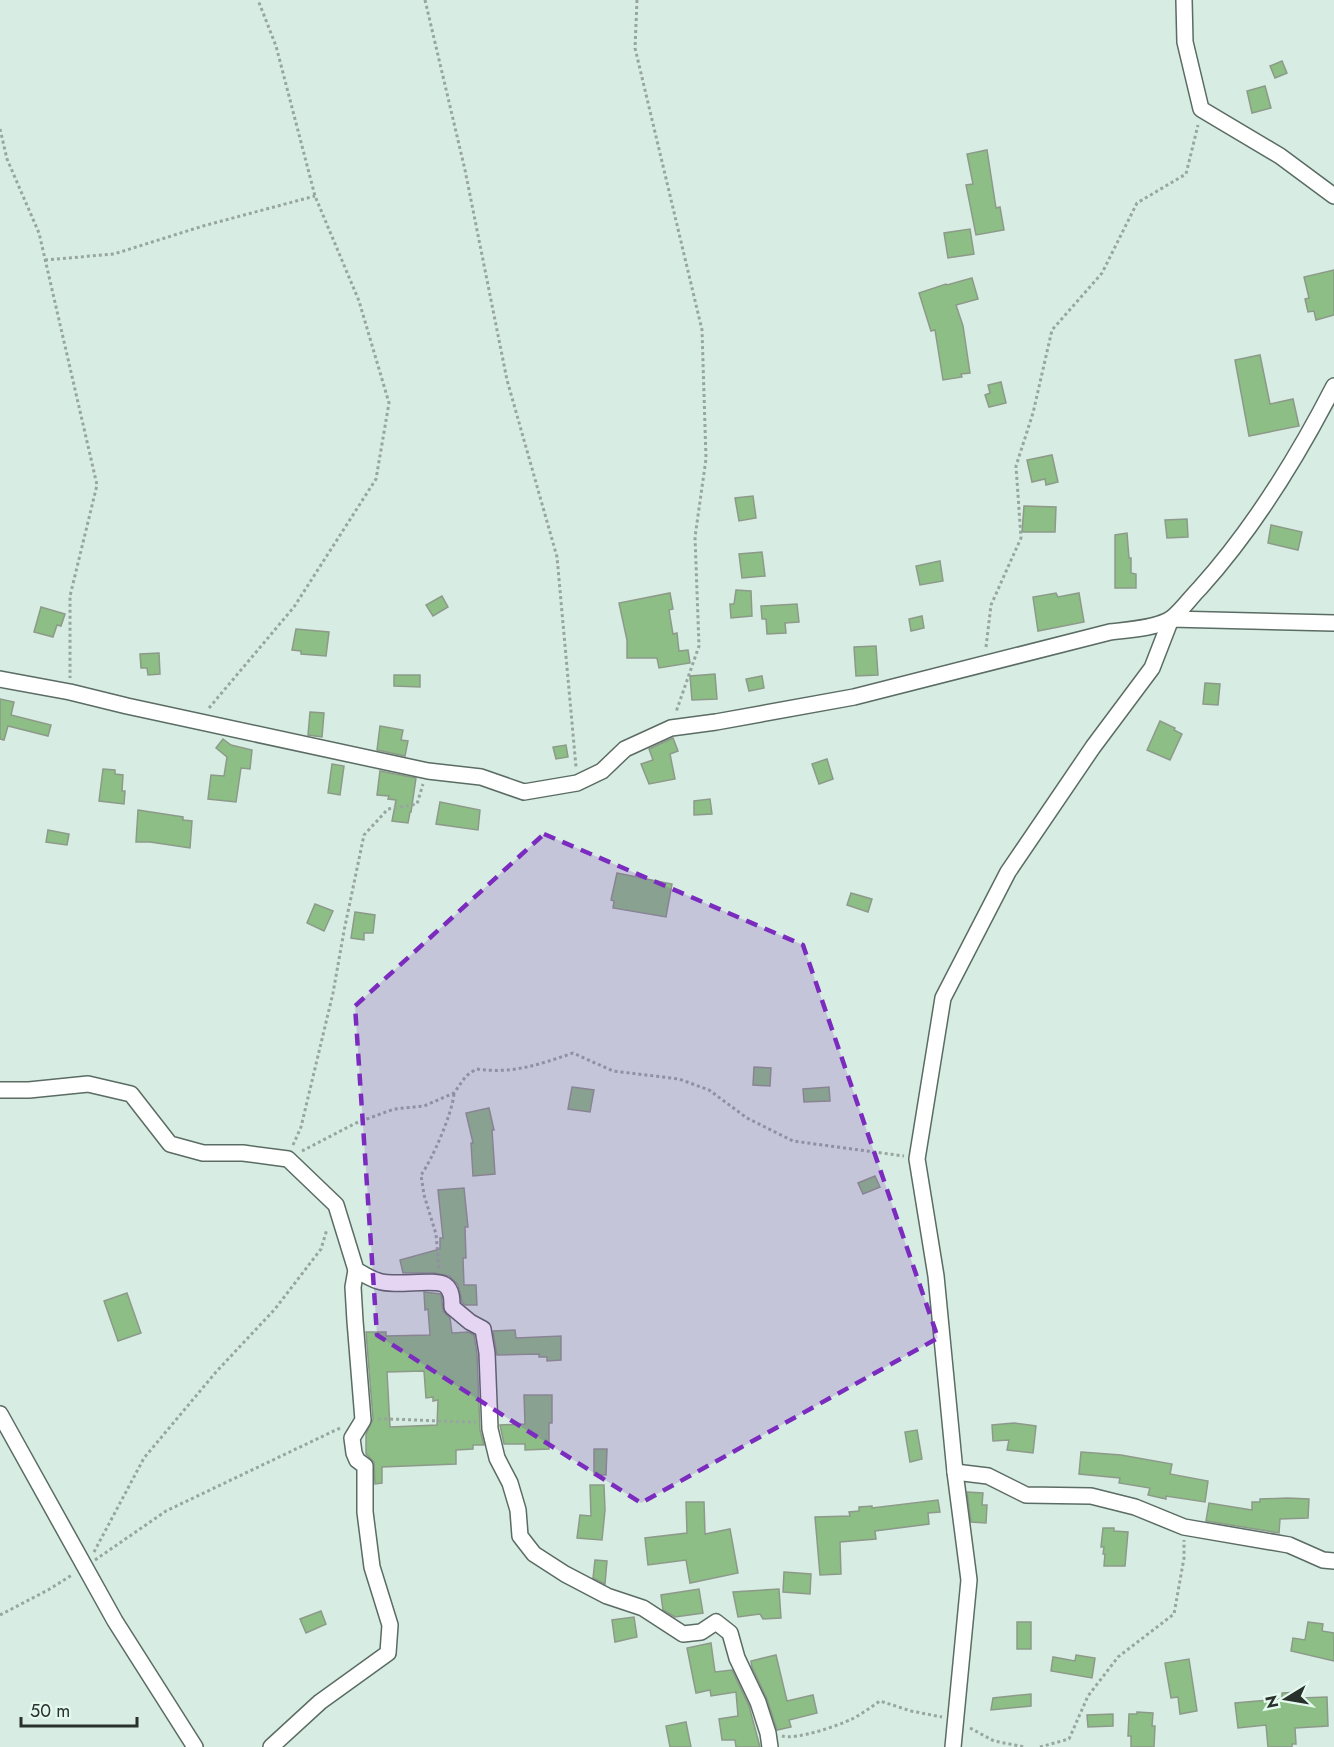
<svg xmlns="http://www.w3.org/2000/svg" width="1334" height="1747" font-family="Jost,sans-serif">
  <style>
    .building { fill: #8cbe85; stroke: #8d9a8a; stroke-width: 1.5; fill-rule: evenodd }
    .lines { fill: none; stroke-linecap: round; stroke-linejoin: round }
    .minor-casing { stroke: #5a6c63; stroke-width: 18 }
    .path { stroke: #97a79f; stroke-width: 3; stroke-dasharray: 3 3; stroke-linecap: butt }
    .minor { stroke: #fff; stroke-width: 15 }
    .marked { fill: #7b2cbf; fill-opacity: 0.2; stroke: #7b2cbf; stroke-width: 4.5; stroke-dasharray: 12 8; stroke-linejoin: round }
  </style>
  <rect width="100%" height="100%" fill="#d7ece2"/>
  <g class="building">
    <polygon points="1282,61 1287,73 1275,78 1270,66"/>
    <polygon points="1265,86 1271,108 1252,113 1247,91"/>
    <polygon points="987,150 996,208 1000,207 1004,230 976,235 966,185 973,184 967,154"/>
    <polygon points="970,229 974,254 948,258 944,233"/>
    <polygon points="1334,270 1334,315 1316,320 1314,311 1308,312 1305,299 1309,298 1304,277"/>
    <polygon points="972,278 978,299 956,305 963,326 970,373 961,374 962,377 943,380 935,330 931,331 919,293 946,284 947,285"/>
    <polygon points="1260,355 1270,404 1293,399 1299,426 1249,436 1235,360"/>
    <polygon points="1001,382 1006,403 989,407 985,395 990,393 988,385"/>
    <polygon points="1052,455 1058,482 1046,485 1045,479 1032,482 1027,460"/>
    <polygon points="753,496 756,518 739,521 735,498"/>
    <polygon points="1024,506 1056,507 1055,532 1022,532"/>
    <polygon points="1187,519 1188,537 1167,538 1165,520"/>
    <polygon points="1271,525 1302,532 1298,550 1268,543"/>
    <polygon points="1127,533 1129,558 1131,558 1131,573 1136,574 1136,588 1115,588 1115,535"/>
    <polygon points="762,552 765,576 742,578 739,554"/>
    <polygon points="940,561 943,581 920,585 916,566"/>
    <polygon points="736,590 751,591 752,616 731,618 730,604 734,604"/>
    <polygon points="670,593 673,609 669,610 673,634 677,633 679,651 688,650 690,663 659,668 657,658 627,658 627,640 619,603"/>
    <polygon points="1056,593 1058,597 1079,593 1084,622 1038,631 1033,597"/>
    <polygon points="442,596 448,607 433,616 426,605"/>
    <polygon points="797,604 799,622 785,623 786,633 767,634 766,619 762,619 761,606"/>
    <polygon points="41,607 65,614 61,626 57,625 53,637 34,632"/>
    <polygon points="922,616 924,628 911,631 909,619"/>
    <polygon points="296,629 329,632 326,656 301,654 301,651 292,650"/>
    <polygon points="876,646 878,675 856,676 854,647"/>
    <polygon points="159,653 160,674 148,675 147,668 141,668 140,654"/>
    <polygon points="715,674 717,699 692,700 690,676"/>
    <polygon points="394,675 420,675 420,687 394,686"/>
    <polygon points="762,676 764,688 749,691 746,679"/>
    <polygon points="1205,683 1220,684 1218,705 1203,704"/>
    <polygon points="0,699 14,702 11,715 51,725 48,736 8,726 4,740 0,739"/>
    <polygon points="310,712 324,713 322,737 308,735"/>
    <polygon points="1160,721 1175,728 1174,730 1182,734 1170,760 1147,750"/>
    <polygon points="380,726 403,730 401,740 408,741 405,756 377,750"/>
    <polygon points="673,738 678,751 670,754 675,779 649,784 641,764 653,760 649,749"/>
    <polygon points="223,739 231,745 252,750 250,769 241,768 236,802 208,799 211,775 224,776 227,757 216,748"/>
    <polygon points="566,745 568,757 556,759 553,747"/>
    <polygon points="827,759 833,779 819,784 812,764"/>
    <polygon points="332,764 344,766 340,795 328,793"/>
    <polygon points="103,769 115,770 115,774 123,775 122,791 125,791 124,804 99,801"/>
    <polygon points="380,771 416,778 411,812 410,812 408,823 392,821 396,800 388,799 389,796 377,795"/>
    <polygon points="710,799 712,814 694,815 694,801"/>
    <polygon points="440,802 480,810 478,830 436,824"/>
    <polygon points="138,810 183,817 183,820 192,821 190,848 150,842 136,842"/>
    <polygon points="48,830 69,834 67,845 46,842"/>
    <polygon points="617,873 672,884 666,917 613,908 614,901 611,900"/>
    <polygon points="851,893 872,899 868,912 847,905"/>
    <polygon points="315,904 333,911 324,931 307,923"/>
    <polygon points="355,912 375,915 373,933 364,933 364,940 351,938"/>
    <polygon points="754,1067 771,1068 770,1086 753,1085"/>
    <polygon points="572,1087 594,1090 590,1112 568,1109"/>
    <polygon points="829,1087 830,1101 804,1102 803,1089"/>
    <polygon points="489,1108 494,1130 492,1130 495,1174 473,1176 471,1143 473,1143 466,1113"/>
    <polygon points="875,1176 880,1187 863,1194 858,1183"/>
    <polygon points="464,1188 468,1227 465,1227 466,1258 463,1258 464,1285 476,1285 477,1305 465,1305 462,1302 458,1285 449,1276 434,1273 403,1273 400,1260 440,1249 440,1238 443,1238 438,1190"/>
    <path d="M424,1292L441,1294L443,1311L450,1318L452,1333L468,1332L474,1335L477,1354L480,1430L484,1445H473V1449L456,1450V1464L382,1467V1483L375,1484L374,1462L366,1454V1434L373,1419L366,1332H386V1336L430,1335L428,1309L425,1310ZM424,1371L426,1398L433,1397V1401L438,1400L437,1425L390,1427L387,1372Z"/>
    <polygon points="127,1293 141,1333 118,1341 104,1301"/>
    <polygon points="515,1330 516,1338 561,1336 561,1360 547,1361 547,1357 539,1357 539,1354 497,1355 493,1331"/>
    <polygon points="524,1395 552,1395 552,1423 549,1423 549,1449 525,1450 525,1444 504,1444 500,1425 525,1424"/>
    <polygon points="1014,1423 1036,1426 1033,1453 1007,1450 1009,1440 993,1441 992,1425"/>
    <polygon points="917,1430 922,1459 910,1462 905,1432"/>
    <polygon points="594,1449 607,1449 606,1475 594,1475"/>
    <polygon points="1081,1452 1121,1455 1172,1464 1170,1474 1208,1481 1205,1502 1166,1496 1166,1499 1148,1495 1150,1488 1119,1483 1120,1478 1079,1474"/>
    <polygon points="590,1485 604,1485 605,1510 602,1540 577,1538 580,1515 591,1516"/>
    <polygon points="967,1492 983,1493 982,1505 987,1505 986,1523 971,1522"/>
    <polygon points="1287,1498 1309,1499 1308,1518 1280,1519 1279,1533 1206,1521 1209,1503 1252,1510 1252,1502 1260,1502 1260,1499"/>
    <polygon points="938,1500 940,1512 928,1513 929,1524 875,1531 876,1539 840,1542 841,1574 820,1575 815,1517 850,1516 849,1512 859,1511 859,1507 872,1506 872,1508"/>
    <polygon points="686,1502 704,1502 705,1534 730,1529 738,1573 690,1583 686,1560 648,1565 645,1538 687,1533"/>
    <polygon points="1103,1528 1114,1528 1114,1531 1128,1532 1125,1566 1104,1566 1105,1554 1103,1554 1104,1547 1101,1547"/>
    <polygon points="595,1560 607,1561 605,1584 593,1578"/>
    <polygon points="784,1572 811,1574 810,1594 783,1592"/>
    <polygon points="699,1589 703,1613 675,1617 663,1610 661,1595"/>
    <polygon points="779,1589 781,1618 763,1619 760,1614 738,1617 733,1592"/>
    <polygon points="321,1611 326,1624 306,1633 300,1619"/>
    <polygon points="634,1617 637,1637 615,1642 612,1620"/>
    <rect x="1017" y="1622" width="14" height="27"/>
    <polygon points="1308,1622 1323,1624 1322,1631 1334,1633 1334,1661 1291,1651 1293,1638 1305,1640"/>
    <polygon points="711,1643 715,1672 732,1670 749,1706 760,1747 736,1747 735,1740 722,1740 719,1719 738,1716 736,1692 711,1696 710,1690 696,1693 687,1648"/>
    <polygon points="776,1655 787,1701 813,1695 817,1713 789,1720 791,1727 777,1730 767,1699 752,1667 751,1661"/>
    <polygon points="1076,1655 1095,1658 1092,1678 1051,1671 1053,1657 1075,1661"/>
    <polygon points="1189,1659 1197,1711 1180,1714 1178,1697 1171,1698 1165,1663"/>
    <polygon points="1300,1692 1300,1698 1327,1697 1328,1726 1295,1728 1296,1744 1292,1744 1292,1747 1268,1747 1266,1725 1238,1728 1235,1703 1282,1699 1282,1693"/>
    <polygon points="1031,1694 1031,1706 991,1710 993,1698"/>
    <polygon points="1137,1712 1153,1713 1152,1726 1155,1726 1154,1747 1131,1747 1131,1736 1128,1736 1129,1714 1137,1714"/>
    <polygon points="1113,1714 1113,1726 1088,1727 1087,1715"/>
    <polygon points="686,1722 691,1747 670,1747 666,1726"/>
  </g>
  <g class="lines">
    <defs>
      <g id="minor">
        <polyline points="1184,0 1185,42 1201,109 1280,156 1334,196"/>
        <path d="M0,679L70,692L127,706L428,771L481,777L524,792L577,783L602,771L625,749L671,728L716,722L854,697L1110,632C1127,630 1159,628 1172,618C1182,610 1191,597 1200,588C1254,528 1297,458 1334,386"/>
        <path d="M0,1090H29L88,1084L131,1094L170,1144L203,1153H243L288,1159L336,1205L356,1270C363,1274 371,1279 378,1281C395,1287 435,1278 445,1285C452,1290 452,1299 452,1307L470,1322L483,1329L487,1353L490,1429L497,1458L510,1483L518,1510L520,1536L534,1554L565,1574L607,1596L643,1608L683,1634L701,1632L716,1622L730,1633L737,1658L758,1702L768,1733L770,1747"/>
        <polyline points="0,1414 115,1621 195,1747"/>
        <polyline points="955,1472 988,1476 1026,1495 1091,1496 1135,1507 1184,1527 1289,1545 1323,1560 1334,1561"/>
        <polyline points="271,1747 320,1702 388,1653 390,1625 372,1567 365,1512 365,1466 357,1460 354,1453 352,1438 363,1420 355,1321 353,1287 356,1270"/>
        <polyline points="953,1747 969,1580 955,1472 936,1276 917,1159 943,998 1008,872 1093,747 1152,668 1171,619 1334,623"/>
      </g>
    </defs>
    <use href="#minor" class="minor-casing"/>
    <g class="path">
      <polyline points="425,0 465,170 507,380 557,557 576,767"/>
      <polyline points="637,0 635,48 702,330 706,459 695,537 699,646 676,712"/>
      <polyline points="0,129 7,159 39,233 97,485 70,596 70,678"/>
      <polyline points="45,260 114,254 203,226 315,196"/>
      <polyline points="986,647 991,605 1021,538 1016,466 1033,413 1052,330 1102,273 1137,203 1186,174 1198,125"/>
      <polyline points="209,708 294,607 376,479 389,403 359,301 315,196 276,46 258,0"/>
      <polyline points="293,1145 301,1127 333,993 344,931 364,835 388,809 417,804 423,784"/>
      <path d="M302,1151L356,1123L394,1109L424,1106L454,1093L466,1076L476,1069C514,1074 537,1065 573,1053L613,1071L679,1079L709,1090L747,1118L793,1141L904,1156"/>
      <path d="M439,1268L436,1234L424,1195L421,1175C432,1160 453,1112 454,1093"/>
      <path d="M378,1419C411,1419 443,1422 476,1422"/>
      <polyline points="94,1552 144,1458 216,1372 275,1309 321,1249 327,1229"/>
      <polyline points="95,1560 166,1511 340,1428"/>
      <polyline points="0,1615 48,1590 72,1575"/>
      <polyline points="970,1728 994,1741 1025,1747"/>
      <path d="M782,1736C797,1740 837,1726 852,1719C862,1714 871,1707 880,1701L911,1711L942,1717"/>
      <polyline points="1040,1747 1069,1739 1088,1696 1118,1657 1174,1614 1184,1558 1184,1540"/>
    </g>
    <use href="#minor" class="minor"/>
  </g>
  <path class="marked" d="M544,834L803,945L938,1338L641,1503L377,1335L355,1006Z"/>
  <g transform="translate(1286 1699) rotate(259)" stroke="#e4faef" stroke-width="4.5" paint-order="stroke">
  <path d="M0-4.5L10 22L0 15L-10 22Z" fill="#29312d"/>
  <text y="-9" font-size="16" font-weight="bold" text-anchor="middle" fill="#29312d">N</text>
  </g>
  <path d="M21 1717v9h116v-9" fill="none" stroke="#29312d" stroke-width="3"/>
  <text x="30" y="1717" font-size="18" fill="#29312d" stroke="#e4faef" stroke-width="4.5" paint-order="stroke">50 m</text>
</svg>
